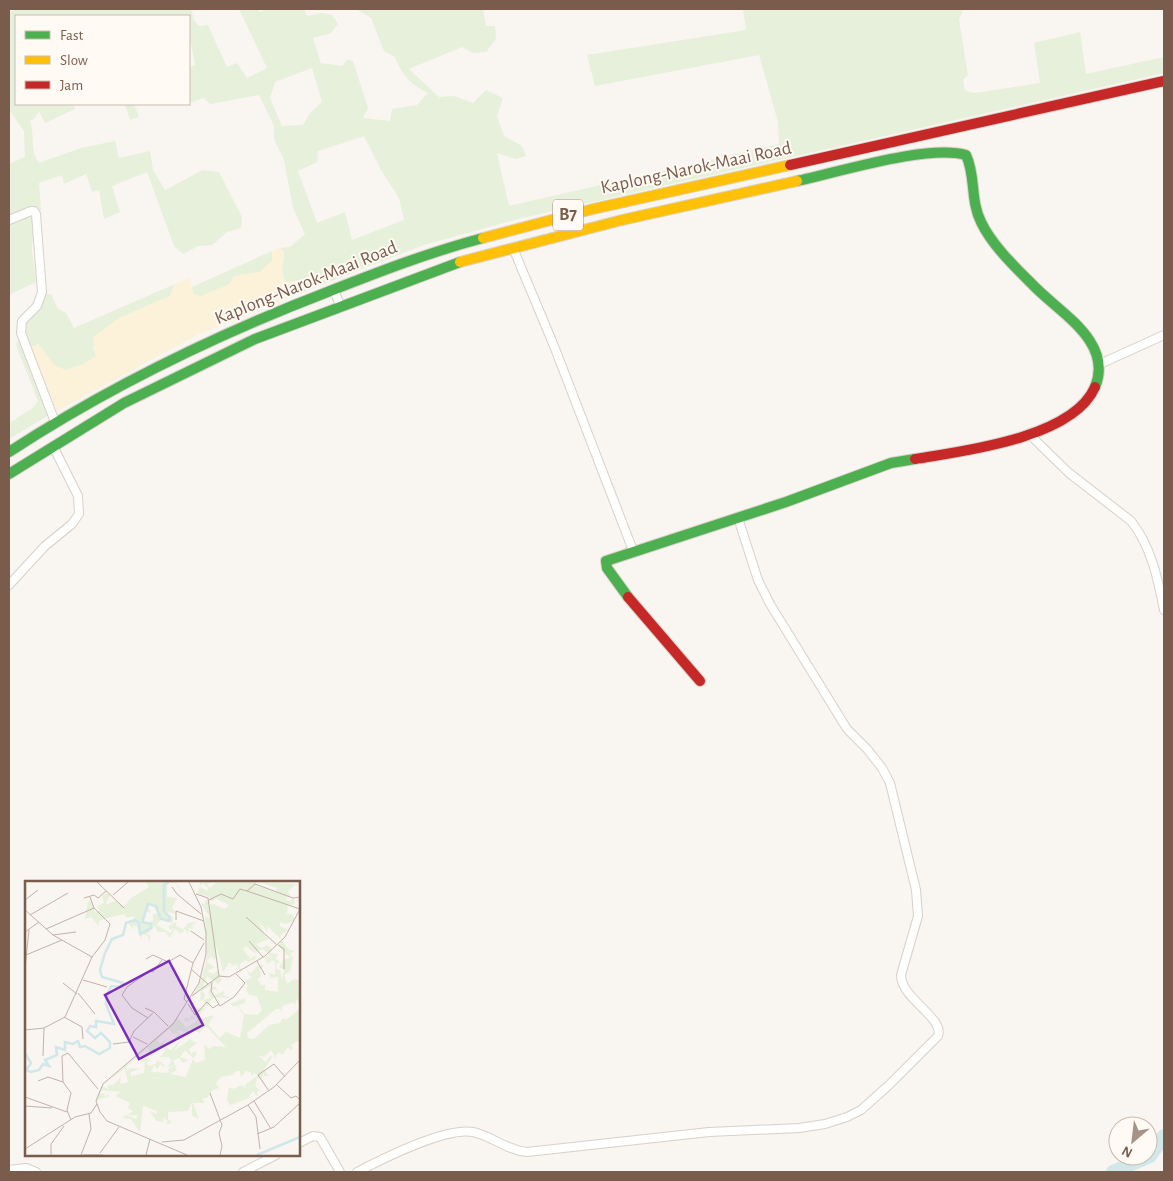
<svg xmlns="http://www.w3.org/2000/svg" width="1173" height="1181" font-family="'Alegreya Sans',sans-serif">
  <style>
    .green { fill: #e7f0db; fill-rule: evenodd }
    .sand { fill: #fbf2d9 }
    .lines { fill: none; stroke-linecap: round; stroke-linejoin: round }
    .river { stroke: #d0e8ea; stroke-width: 14 }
    .street-casing { stroke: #d7d1cb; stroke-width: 10 }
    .fast-casing { stroke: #d9d2cb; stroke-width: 12 }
    .slow-casing { stroke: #d9d2cb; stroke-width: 12 }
    .jam-casing { stroke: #d9d2cb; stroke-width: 12 }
    .street { stroke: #fefefd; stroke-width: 8 }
    .fast { stroke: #4caf50; stroke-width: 10 }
    .slow { stroke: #ffc107; stroke-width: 10 }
    .jam { stroke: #c62828; stroke-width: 10 }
    .labels { text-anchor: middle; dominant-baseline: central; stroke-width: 4; stroke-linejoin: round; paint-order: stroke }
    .shield { fill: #fffaf3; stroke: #a28b7f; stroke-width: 1 }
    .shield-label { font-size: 18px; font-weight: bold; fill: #7a5c4d }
    .street-label { font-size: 19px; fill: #7a5c4d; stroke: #fffaf3 }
    .inset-river { fill: none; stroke: #d0e8ea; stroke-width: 2.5 }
    .inset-road { fill: none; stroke: #c2b3aa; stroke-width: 1 }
    .view { fill: #7b2cbf; fill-opacity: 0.15; stroke: #7b2cbf; stroke-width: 2.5 }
    .inset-edge { fill: none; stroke: #7a5c4d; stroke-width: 2.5 }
  </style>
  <rect width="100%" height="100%" fill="#f9f5f0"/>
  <g class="green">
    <path d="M19,9H191L194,20L199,26L208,25L227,67L237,63L247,78L267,68L239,9H259V12L267,9H304L307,16L322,13L332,15L338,24L331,33L313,38L321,63L342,66L347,60L353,61L368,108L363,118L390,121L392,109L417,105L428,93C411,85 401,74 395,57L384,51L371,18L356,9H483L486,26H495L496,39L486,52L473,53L462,47L409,69L439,97L454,96L473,103L486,90L503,98L497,116L504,136L522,146L526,156L515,159L497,153L509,206L779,144L778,122L759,55L595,86L587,55L746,30L743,9H963L959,20L968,75L963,80L965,91L975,93L1040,83L1034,43L1080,32L1086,74L1164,57V73L522,218L424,245L303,292L300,280L285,283L282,272L284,252L280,248L290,247L305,234L293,208L284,160L274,139V126L259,95L210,104L204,98L189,103V68L195,65L189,33V16H16V104H73L75,109L45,123L39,111L34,119L30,121C35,136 30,151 39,163L81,148L115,141L119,158L150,151L153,170L165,190L203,170L219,172L242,217L241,228L227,232L212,245L198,246L183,254L174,246L147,172L112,186L120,212L104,219L99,190L92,192L86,174L64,184L62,175L39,183L41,211C31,204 19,212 9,216V164L25,157L24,131L9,110V12ZM312,68L322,102L310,113L303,125L282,126L270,98L275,82ZM364,136L381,170L399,198L404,220L352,240L345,212L317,223L298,171L317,162L318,151Z"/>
    <polygon points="125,104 134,104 139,117 130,120"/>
    <polygon points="30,214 34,218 32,249 36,282 9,295 9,223"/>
    <polygon points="272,251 272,261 260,272 235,276 230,284 199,297 193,294 192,287"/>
    <polygon points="175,284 170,296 119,318 93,347 96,356 82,365 65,370 54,365 38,344 29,348 23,333 24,324 42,307 45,294 51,294 58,309 66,313 74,328"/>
    <polygon points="19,339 49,415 9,439 9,423 33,408 38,401 16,345"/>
  </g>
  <polygon class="sand" points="280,248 284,252 282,272 285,283 300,280 303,292 195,336 57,411 29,348 38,344 54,365 65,370 82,365 96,356 93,337 119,318 170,296 175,284 190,278 193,293 199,297 230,284 234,276 260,272 272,261 272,251"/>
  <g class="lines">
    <polyline class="river" points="1113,1172 1150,1156 1164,1136"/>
    <defs>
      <g id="street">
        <polyline points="9,220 31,211 34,211 36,214 42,292 37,306 22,321 21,333 55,422"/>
        <polyline points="513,248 554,346 634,553"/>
        <polyline points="334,289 340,306"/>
        <polyline points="1100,364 1164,335"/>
        <path d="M1030,435L1069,473L1131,521C1151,546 1158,579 1164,610"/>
        <polyline points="9,585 45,546 72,524 79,514 78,496 53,446"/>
        <polyline points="299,1143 313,1136 320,1137 340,1172"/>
        <polyline points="9,1170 26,1168 36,1172"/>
        <polyline points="243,1172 276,1155"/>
        <path d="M357,1172C382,1159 446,1127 473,1132C492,1136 506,1150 527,1152L709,1132L799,1128L825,1124L847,1117L861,1110L889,1085L938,1036C945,1018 901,999 901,975L918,916L916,890L890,783L882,768L867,749L847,729L770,604L758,580L738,518"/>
      </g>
      <g id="fast">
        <path d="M797,181C839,172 928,144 966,155C976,176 970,200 981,222C992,245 1014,266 1032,284C1058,312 1114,341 1095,387"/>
        <path d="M9,452C110,386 218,334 330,291C381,271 430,252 483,238"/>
        <polyline points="9,474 124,403 255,339 460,262"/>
        <polyline points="628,597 607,568 606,561 786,502 891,463 915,459"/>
      </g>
      <g id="slow">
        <polyline points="483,238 593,209 790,165"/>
        <polyline points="460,262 622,220 797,181"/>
      </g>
      <g id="jam">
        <polyline points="790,165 1164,81"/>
        <path d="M915,459C964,451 1073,438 1095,387"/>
        <polyline points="628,597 700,681"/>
      </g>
    </defs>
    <use href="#street" class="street-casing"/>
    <use href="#fast" class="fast-casing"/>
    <use href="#slow" class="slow-casing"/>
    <use href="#jam" class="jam-casing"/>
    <use href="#street" class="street"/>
    <use href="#fast" class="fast"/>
    <use href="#slow" class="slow"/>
    <use href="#jam" class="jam"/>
  </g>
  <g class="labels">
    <rect class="shield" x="553" y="199.5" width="30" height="31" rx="4"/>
    <g class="shield-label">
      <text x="568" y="215">B7</text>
    </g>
    <g class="street-label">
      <text transform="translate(696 168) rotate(-12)">Kaplong-Narok-Maai Road</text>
      <text transform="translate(306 283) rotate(-22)">Kaplong-Narok-Maai Road</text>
    </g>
  </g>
  <g transform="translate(25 881)">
    <rect width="275" height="275" fill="#f9f5f0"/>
    <path d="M121,1H150L156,8L154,13L155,8L150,2H142V16L152,17L147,27L152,33L141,31L148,36V42L136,38L132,44L145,52L149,47L144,49V45L151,41V45L158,48L163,42L173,41L167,44L168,48L163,47L166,51L162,50L163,54L160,48L156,53L150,48L145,57L140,51H133L130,45L122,53L125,54V61L122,54H117V59L112,46L108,44L109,49L104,43L110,38L109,35L101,37L100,33L82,37L74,40V45L66,36L60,38L63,21L66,20L70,31L74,30L73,25L79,22L77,15L81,12L85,14L80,24L91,20L99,26L106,17L124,6ZM127,23L133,33H128V40L119,42L122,30L126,32L123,25ZM175,1H188L182,3L185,7L192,1H231L230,4L251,11L252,7L235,1L271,3L263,10L265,15L260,18L267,21L265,19L269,17L270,23L263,24L262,33H267L270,39L261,43L255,41V45L263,49L255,54L256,58L242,45L243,51L233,40L241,56H249L231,63L236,67L243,64L247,68L245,72L253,73L251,78L255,81L251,83V88L255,89L257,99L259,88L254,86L260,78L265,77L253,64L257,59L263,68L270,70L265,73L268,77L265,90L259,94L262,103L269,98L275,99V124L271,117L270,124L268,121L257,125V133L256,128H251L222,152L223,157L229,158L244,144L255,142L258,137L261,139L275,128V162L272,160L265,165L268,166L266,170L263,166L257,174L254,171L251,174V178L246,169L239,176L233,174L241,181L245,174L247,177L239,188L244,195H239V192L236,198L232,197L230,205L239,213L233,217L238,212L233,209L232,215L228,210L222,218L205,224L202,218L204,206L208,208L217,204L221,208L220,204L233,194L229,192L227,196L226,191L221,190L216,196L215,190H211L207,194L196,196L191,202L194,207L188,209L182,217H177L180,222H168L174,238L167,235V221L163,230L143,231V239L147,240L144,243L139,241H143L139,236L140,229L138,241L131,240L125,230L132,233V230L118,225L115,252L106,238L97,237L101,234L111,238L113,234H103L108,230L103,227L105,222L90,215L96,211L77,209L74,213L79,212L80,216L83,213L84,216L74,218L72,221L73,212L78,204L80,207L84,208L82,205L88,204L96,196L95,203L103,201L100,187L80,203L153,137L161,146L171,141L172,136L161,141L159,139L161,136L165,139L166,135L170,136V128L181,126L173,136L175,138L189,134L183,144L195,157L203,148L201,151L215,157L219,135L212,124L209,126L205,123L220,117V122L213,124L219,133L233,134L237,129L232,115L224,114L221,108L223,105L220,100L227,96L224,94L220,86H223L221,87L224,92L226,91L225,94L232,85L239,84L235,89L236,96L232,98L237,105L240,103V109L253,111V96L246,97L243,91L250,94V81L247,79L243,83L240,77L243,75L247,78L243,72L237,68L229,72L221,65L218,68L225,77L222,80L230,74L231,78L223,81L220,79L214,84L217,90L215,91L212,83L205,86L208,83L204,82L198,91L190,60L191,77L189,79L186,75L182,81L189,86L182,90L189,93L192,89L197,99L193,103L182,95L178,105L186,102V105L177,110L181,114L178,119L186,117L183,112L186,106H191L193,112L190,108L186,110L189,115L200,109L198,114L206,117L189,116L182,125L178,119L175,120L176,107L168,115L177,97L182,76L180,34L184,38V35L176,22L179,23L183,17L188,51L185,23L189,24L186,22L200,28L204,24L192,18L186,20L183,15L172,13L175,6L182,10L184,8L178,2L175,5ZM181,145L201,166L188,165L184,168L179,163L180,179L171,182L168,178L161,196L145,193L152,189L148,179L154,177L158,182L163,179L155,176L160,169L168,177L172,173L170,170L166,173L164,168L172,162L166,159L168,156L149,170L156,159L146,169L137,164L143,157L135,163L132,159L144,148L148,153L154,152L150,156L153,159L159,155L152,151L154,149L165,153L163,147L174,152ZM122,167L127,175L138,167L140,170L135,176H143L135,181L131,179L132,182L124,185L121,181L126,180L120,176L114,183L120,180L119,192L106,195V191L115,188L104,187L103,191L101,186ZM144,176L147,180L142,186L149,185L143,188L144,192L126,191L129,184L132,188L136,183L138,186L140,184L135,181Z" fill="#e7f0db" fill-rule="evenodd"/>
    <path class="inset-river" d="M0,172L6,182L1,189L6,191L14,189L18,183L24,185L20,179L32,174L31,166L40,169V161L48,163L53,160L55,166L60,165L74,173L85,167V161L76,152L70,157L62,150L65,145L71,146V140L89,143L81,123L82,114L86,105L95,106L98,102L77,96L75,89L80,72L87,58L98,54L101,42L110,39L114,42L115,53L126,47V43L117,41L123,23L131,25L136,38L144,40L145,37L139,30V4L144,1M232,274L275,256"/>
    <path class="inset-road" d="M72,1L99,27M147,6L152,13L176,33M222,10L275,28M88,14L103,1M59,17L69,14L73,17L81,10M0,19L13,9M184,19L196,13L208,18L215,8L222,10L230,3L268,17L275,16M0,29L28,54L67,76M5,34L43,12M221,36L252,64M151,39V30L179,40M21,48L69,27M166,50L179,59M0,51L14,41M28,54L51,51M224,60L238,76M253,64L259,68V88M1,74L37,59M121,78L128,74L143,81L155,74L168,82L179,62M232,80L240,94M0,87L4,49M166,88L183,103M194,95L204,96L240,75L260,56L275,28M58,99L82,106M187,101L186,110L195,125L209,116L220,102L211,93M38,102L52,113M53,112L70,133M167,115L194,95L183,17L171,13M162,121L159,118L168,82M163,123L170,134L182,121L188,127L194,123M120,127L129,131L143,145M39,136L57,146L58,158M123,137L107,127L97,114L102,106L125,90L128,91L137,79M0,149L19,147L40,136L67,76L80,59L85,43L69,27L65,16M108,156L122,163M88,163L104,161L109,150L128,132M18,175L19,147M13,200L23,196L38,201M38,201L37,175L43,172L73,208M38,201L46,212L42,229L46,239M252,204L266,217L271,215L275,219M244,210L233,194L249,183L260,196M185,212L197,244L194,252L197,265L195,274M0,216L42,231M229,220L246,248M223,224L231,236L235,268M0,225L27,227M232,253L249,246L275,222M137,261L159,259L223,224L249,206L275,179M0,268L50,236L66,232L72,223M75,272L94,246M26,274V263L39,245M56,274L66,248L64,233M58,274H78M121,274L125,258M162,274L82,240L75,231L71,220L78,203L148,143L174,102L181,73V52L176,26L164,1"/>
    <path class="view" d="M144,80L178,144L114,178L80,114Z"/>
    <rect width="275" height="275" class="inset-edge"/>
  </g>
  <rect width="1173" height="1181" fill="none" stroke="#7a5c4d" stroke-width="20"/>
  <rect x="15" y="15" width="175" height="90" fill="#fffaf3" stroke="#cabbb1"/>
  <rect x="25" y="31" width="25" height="8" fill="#4caf50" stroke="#cabbb1"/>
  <text x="60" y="40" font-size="15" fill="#7a5c4d">Fast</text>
  <rect x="25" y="56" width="25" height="8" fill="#ffc107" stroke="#cabbb1"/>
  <text x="60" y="65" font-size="15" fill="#7a5c4d">Slow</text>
  <rect x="25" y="81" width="25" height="8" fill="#c62828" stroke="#cabbb1"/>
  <text x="60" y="90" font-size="15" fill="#7a5c4d">Jam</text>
  <g transform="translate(1133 1141) rotate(208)"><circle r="24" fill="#fffaf3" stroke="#cabbb1"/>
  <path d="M0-4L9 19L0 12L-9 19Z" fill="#a69286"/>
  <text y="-8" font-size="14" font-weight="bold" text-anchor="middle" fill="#7a5c4d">N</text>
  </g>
</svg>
